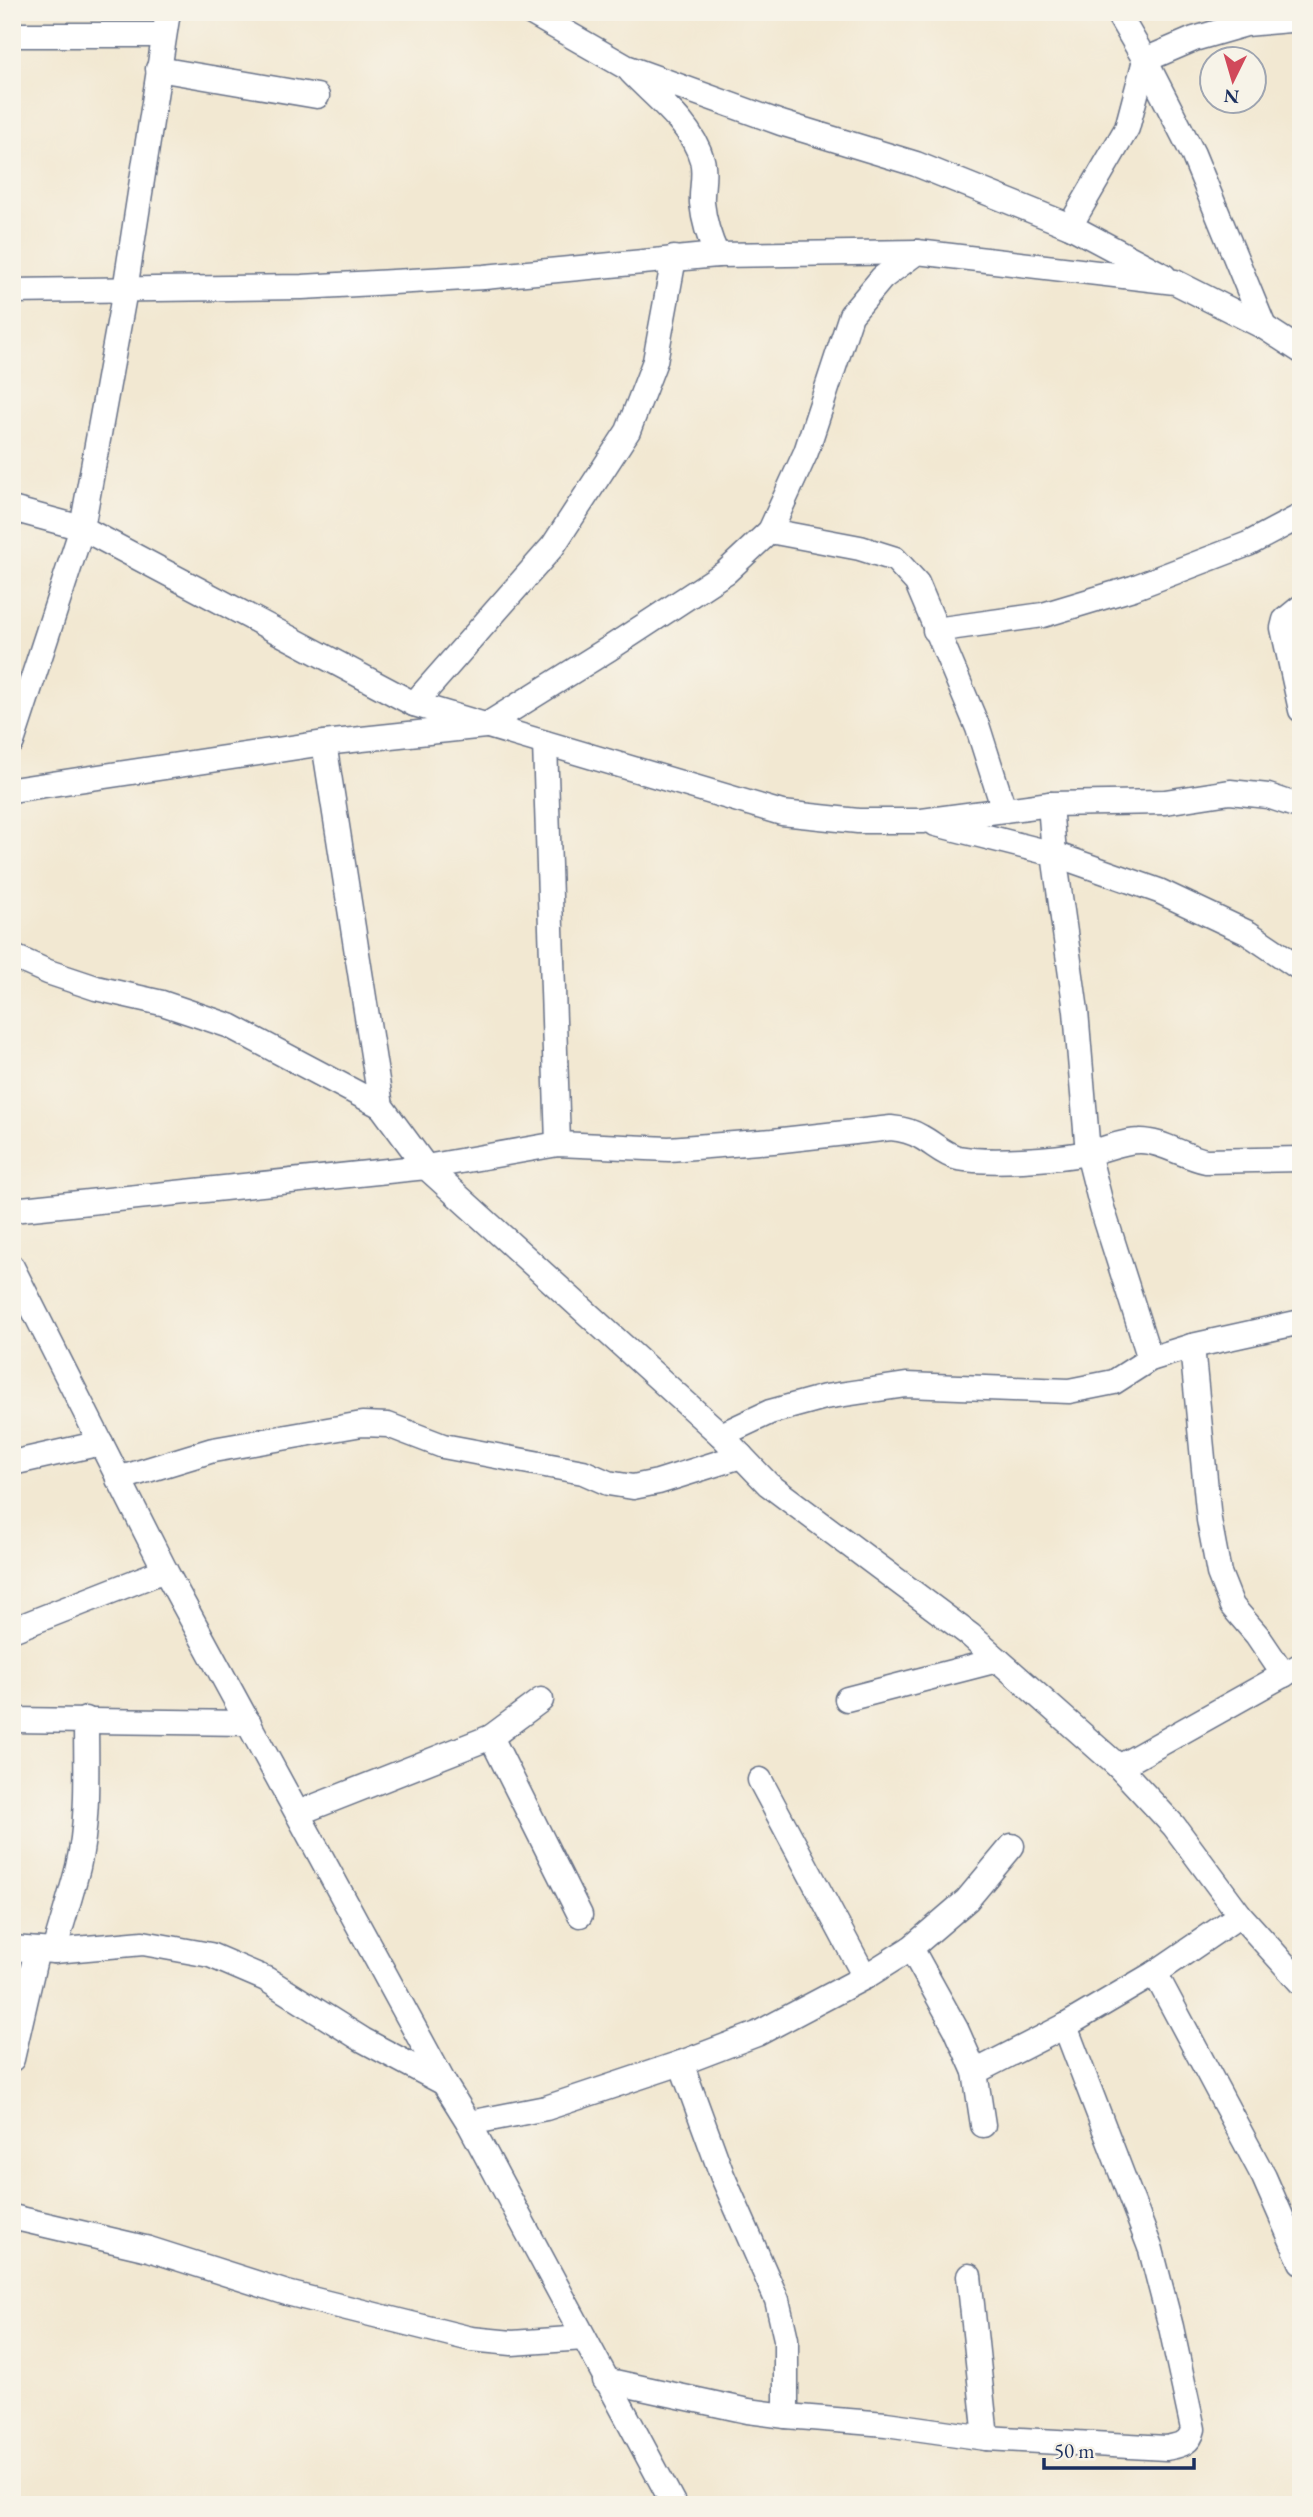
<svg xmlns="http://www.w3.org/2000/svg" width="1313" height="2517" font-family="'EB Garamond',serif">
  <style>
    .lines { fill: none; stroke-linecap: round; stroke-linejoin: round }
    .minor-casing { stroke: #667087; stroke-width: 27 }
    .minor { stroke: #fff; stroke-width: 24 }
  </style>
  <rect width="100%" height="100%" fill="#f7f3e8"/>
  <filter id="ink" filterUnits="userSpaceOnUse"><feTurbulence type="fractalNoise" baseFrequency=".0143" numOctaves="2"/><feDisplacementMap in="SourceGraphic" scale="14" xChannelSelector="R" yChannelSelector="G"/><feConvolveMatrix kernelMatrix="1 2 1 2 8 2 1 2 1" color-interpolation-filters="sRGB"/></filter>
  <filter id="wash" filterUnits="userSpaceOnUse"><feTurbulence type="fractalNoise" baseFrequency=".00686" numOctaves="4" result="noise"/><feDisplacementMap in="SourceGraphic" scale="28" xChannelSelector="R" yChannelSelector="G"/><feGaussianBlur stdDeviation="1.57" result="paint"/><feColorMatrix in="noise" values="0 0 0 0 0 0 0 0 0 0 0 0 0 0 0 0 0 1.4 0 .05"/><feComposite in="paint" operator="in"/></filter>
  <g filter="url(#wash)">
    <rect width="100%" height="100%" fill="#f2e8d2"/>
  </g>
  <g filter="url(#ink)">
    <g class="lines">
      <defs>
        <g id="minor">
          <polyline points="530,12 626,67 781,123 916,164 1070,226 1164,276"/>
          <polyline points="1117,12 1145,60 1193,154 1264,327"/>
          <polyline points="12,35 162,35"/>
          <polyline points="1145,60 1194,39 1246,24 1301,19"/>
          <polyline points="158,69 317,96"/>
          <path d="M631,72C656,98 692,124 702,160C706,174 701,189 702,203C704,222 709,238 717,255"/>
          <polyline points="1070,226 1127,128 1145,60"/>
          <polyline points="12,291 302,287 484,277 717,255 917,252 1175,282 1264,327 1301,351"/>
          <polyline points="12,509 82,528 414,704 782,813 858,821 922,821 1050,804 1165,802 1230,792 1268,796 1301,807"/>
          <polyline points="770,531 860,548 895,559 917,583 978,728 1004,810"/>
          <polyline points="1301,607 1285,620 1283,628 1301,710"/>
          <polyline points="935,630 1043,615 1133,588 1248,544 1301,516"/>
          <polyline points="414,704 553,546 628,431 655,361 674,258"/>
          <polyline points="12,742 82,528 125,290 168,12"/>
          <path d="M324,743L381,1106L426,1167L558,1144L669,1149L773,1141L891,1128C902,1129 911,1131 921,1137C934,1144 943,1154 958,1158C990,1164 1055,1159 1087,1153C1105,1150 1121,1141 1139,1141C1160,1140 1185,1157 1206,1161L1301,1159"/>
          <polyline points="545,743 558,1144"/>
          <polyline points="12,790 324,743 485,726 610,648 726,572 770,531 806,452 851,315 882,278 917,252"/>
          <polyline points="1050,804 1054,854 1076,1011 1088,1153 1102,1208 1150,1359"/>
          <polyline points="936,824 1054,854 1159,891 1248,933 1301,969"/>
          <polyline points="12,956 48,972 96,988 162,1003 230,1026 381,1106"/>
          <polyline points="12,1210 426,1167 721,1435 768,1484 970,1635 1119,1767 1174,1826 1240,1915 1301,1983"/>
          <polyline points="12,1267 165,1570 444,2083 469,2123 674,2505"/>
          <polyline points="1192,1346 1209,1520 1219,1573 1232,1606 1257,1635 1284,1675"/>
          <polyline points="721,1435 770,1412 825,1397 906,1385 1069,1391 1114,1382 1150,1359 1192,1346 1301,1322"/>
          <polyline points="12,1463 101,1443"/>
          <polyline points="118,1479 213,1450 362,1424 388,1425 443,1446 583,1472 608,1483 633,1487 658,1482 741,1456"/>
          <polyline points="12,1630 165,1570"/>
          <polyline points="847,1699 998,1660"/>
          <polyline points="12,1720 249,1723"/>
          <polyline points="491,1737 580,1915"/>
          <polyline points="1119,1767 1301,1665"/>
          <polyline points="760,1780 865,1977"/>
          <polyline points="298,1813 491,1737 541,1700"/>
          <polyline points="12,1948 54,1951 143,1943 210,1955 266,1979 363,2040 444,2083"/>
          <polyline points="911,1948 956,2029 975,2072 983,2125"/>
          <path d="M54,1951C62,1923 71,1895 78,1867C89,1819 86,1768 86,1719"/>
          <polyline points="1155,1973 1264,2177 1301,2262"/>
          <polyline points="12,2059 37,1950"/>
          <polyline points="681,2063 722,2175 777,2300 786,2339 786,2416"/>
          <polyline points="975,2072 1065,2026 1155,1973 1240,1915"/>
          <polyline points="469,2123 546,2108 681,2063 757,2034 865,1977 911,1948 967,1900 1012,1846"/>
          <polyline points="12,2217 149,2249 287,2293 471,2339 512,2343 584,2338"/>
          <polyline points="969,2276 986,2438"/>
          <path d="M605,2380L748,2411L786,2416L886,2424L986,2438L1166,2448C1180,2445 1190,2444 1193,2429L1171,2327L1151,2250L1065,2026"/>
        </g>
      </defs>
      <use href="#minor" class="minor-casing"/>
      <use href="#minor" class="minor"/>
    </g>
  </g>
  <rect width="1313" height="2517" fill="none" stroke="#f7f3e8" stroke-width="42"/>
  <g transform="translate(1233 80) rotate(185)"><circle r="33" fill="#f7f3e8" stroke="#9fa5b1" stroke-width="2"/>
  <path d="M0-5L12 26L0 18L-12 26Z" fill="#d1495b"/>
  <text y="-10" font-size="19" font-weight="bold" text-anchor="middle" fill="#1b2f5e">N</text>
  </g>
  <path d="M1044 2458v10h150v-10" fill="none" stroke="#1b2f5e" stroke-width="3.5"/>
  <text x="1054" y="2458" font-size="21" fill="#1b2f5e" stroke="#f7f3e8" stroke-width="5" paint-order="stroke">50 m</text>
</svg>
